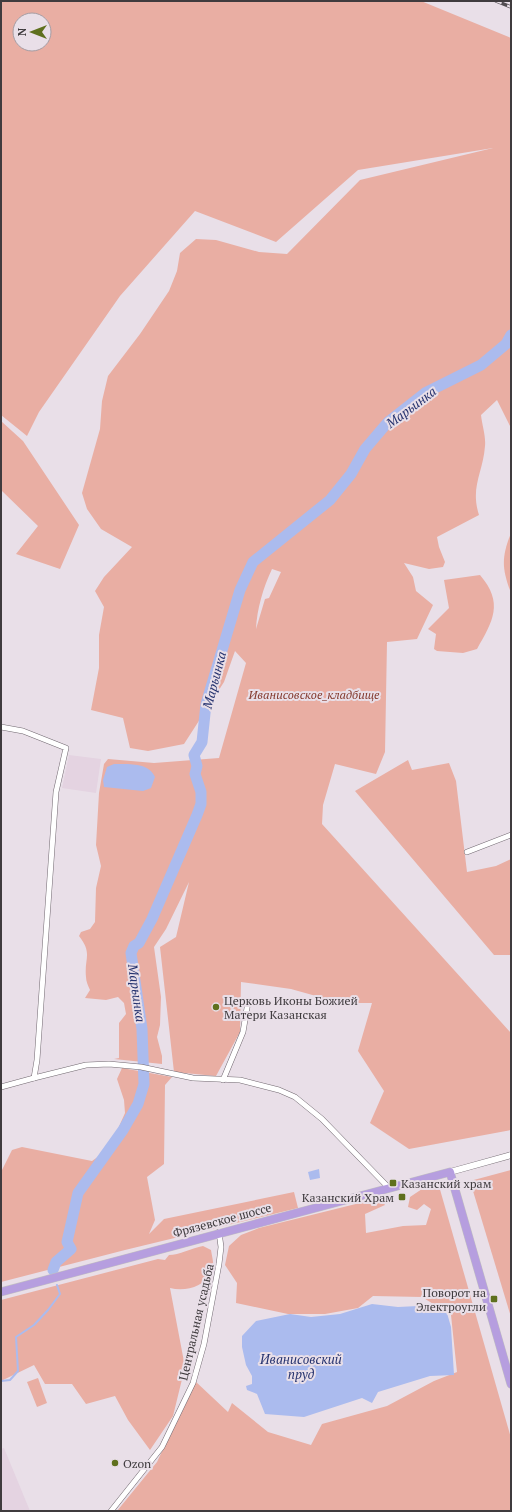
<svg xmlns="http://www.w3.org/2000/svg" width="512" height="1512" font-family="'PT Serif',serif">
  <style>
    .built { fill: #e4d3e1 }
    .green { fill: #e9aea3; fill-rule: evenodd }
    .water { fill: #abbbee }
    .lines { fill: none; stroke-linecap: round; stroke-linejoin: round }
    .stream { stroke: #abbbee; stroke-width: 2 }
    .river { stroke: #abbbee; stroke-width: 11 }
    .minor-casing { stroke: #716870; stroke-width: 6 }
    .tertiary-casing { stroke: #716870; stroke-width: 7 }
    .trunk-casing { stroke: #c2c0c1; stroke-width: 9 }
    .minor { stroke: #fff; stroke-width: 5 }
    .tertiary { stroke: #fff; stroke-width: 6 }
    .trunk { stroke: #b69edf; stroke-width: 8 }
    .rail-casing { stroke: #524d51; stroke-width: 3.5 }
    .rail { stroke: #e9dfe8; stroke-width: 2; stroke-dasharray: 6; stroke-linecap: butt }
    .poi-dot { fill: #5f701e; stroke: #e9dfe8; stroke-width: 1.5 }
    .labels { text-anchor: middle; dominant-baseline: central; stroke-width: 4; stroke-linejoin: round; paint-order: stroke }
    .park-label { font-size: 12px; font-style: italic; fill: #83392d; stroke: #e9dfe8 }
    .poi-label { font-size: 12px; fill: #3f3b3e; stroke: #e9dfe8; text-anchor: start }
    .street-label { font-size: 12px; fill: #3f3b3e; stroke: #e9dfe8 }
    .water-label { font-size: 13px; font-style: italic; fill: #26336f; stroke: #e9dfe8 }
  </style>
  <rect width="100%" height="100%" fill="#e9dfe8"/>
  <g class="built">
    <polygon points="69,755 101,759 96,793 62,788"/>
    <polygon points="4,1448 30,1511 1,1511 1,1449"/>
  </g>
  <g class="green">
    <path d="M1,1H421L511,38V428L497,400L481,415C482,425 486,436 485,446C483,473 470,487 479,515L437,537L439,547L445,562L443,567L429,569L404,563L413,577L416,591L433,605L417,639L387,642L385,752L376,774L335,764L323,805L322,824L511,1033V1130L409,1149L370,1123L384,1091L358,1051L372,1003H341L291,989L241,982L240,1032L216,1076L174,1072L160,947L176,937L189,882L166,929L154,947L161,997L160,1025L157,1037L162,1056V1064L114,1059L119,1058V1023L126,1014L124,1003L118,997L106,1000L85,998L90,990C88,986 86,981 86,977C84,958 93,954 79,936L81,932L90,929L95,922L96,888L101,866L96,845L99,793L104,764L108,759L154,763L219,758L246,663L235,651L224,682L184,744L148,751L130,748L123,718L91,710L99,668V635L104,607L95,591L104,577L132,547L101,529L87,509L82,493L100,429L102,401L108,376L140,334L169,291L177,271L180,253L196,239L216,240L259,252L287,254L360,180L493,148L358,170L276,242L195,211L120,296L39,412L27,436L1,415ZM20,20H44V44H20ZM272,569L281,572L269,598L265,599L256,629C257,609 263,588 272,569Z"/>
    <polygon points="1,421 23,441 79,525 60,569 16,554 38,526 1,490"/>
    <path d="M511,533V593C502,569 501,558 511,533Z"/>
    <path d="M480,575C504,603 493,621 477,649L463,653L437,651L434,649L436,634L428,629L449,608L444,580Z"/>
    <polygon points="408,760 412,770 449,763 456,781 467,872 496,866 511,859 511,955 494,955 355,791"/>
    <polygon points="122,1068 172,1077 165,1085 164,1164 147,1177 155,1220 149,1234 164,1219 294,1192 298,1208 125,1250 1,1282 1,1172 12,1150 22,1147 92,1161 109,1149 125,1113 124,1100 117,1079"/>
    <polygon points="511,1170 511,1317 470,1181"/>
    <polygon points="439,1186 511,1438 511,1511 117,1511 157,1462 195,1381 228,1412 232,1403 268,1432 311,1445 322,1424 387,1406 434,1381 457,1372 451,1315 422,1297 373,1296 358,1308 325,1314 288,1314 236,1303 237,1283 225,1265 229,1246 241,1235 259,1228 380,1198 385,1205 365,1214 366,1233 403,1226 426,1225 431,1209 424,1204 417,1210 408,1207 410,1197 425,1187"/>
    <path d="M203,1246L211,1250C212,1257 215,1266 212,1272C204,1287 185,1292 170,1288L185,1367L173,1416L150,1450L128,1420L115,1396L86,1404L72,1384H45L34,1365L1,1381V1300L158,1259L165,1260L169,1255C179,1255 192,1248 203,1246Z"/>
    <polygon points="38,1378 47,1403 37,1407 27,1382"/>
  </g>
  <g class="water">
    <path d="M114,764C127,764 149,762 155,777L151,788L143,791L104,787L103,780L107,767Z"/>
    <polygon points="319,1169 320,1178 310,1180 308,1172"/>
    <polygon points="372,1304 398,1307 438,1305 447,1313 451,1327 454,1375 430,1376 378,1392 372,1403 362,1398 304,1417 265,1414 257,1394 247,1390 246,1386 252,1384 252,1376 246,1365 242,1347 242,1336 256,1321 290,1314 311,1317 340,1314"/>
  </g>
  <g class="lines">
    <polyline class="stream" points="1,1381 10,1380 18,1371 16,1337 34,1325 48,1310 60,1294 57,1285"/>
    <polyline class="river" points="53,1270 56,1262 71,1249 67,1242 78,1193 123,1130 138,1104 144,1084 142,1029 131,953 134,946 139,943 152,919 197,815 201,804 201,792 195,774 197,766 194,755 202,742 206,704 240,590 253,562 330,500 351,474 365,449 388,422 425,393 481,365 506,344 511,335"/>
    <defs>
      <g id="minor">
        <polyline points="1,727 23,731 66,748 56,792 37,1060 34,1078 86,1065 109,1064 141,1067 193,1078 240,1080 279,1090 295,1097 322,1119 389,1188"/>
        <polyline points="467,852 511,835"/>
        <polyline points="223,1080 243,1032 248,1002"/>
        <polyline points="1,1087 34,1078"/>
        <polyline points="111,1511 162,1447 193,1383 204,1344 219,1264 221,1247 219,1232"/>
      </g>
      <polyline id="tertiary" points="450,1172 511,1155"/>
      <polyline id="trunk" points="1,1292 450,1172 511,1384"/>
    </defs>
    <use href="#minor" class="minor-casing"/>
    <use href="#tertiary" class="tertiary-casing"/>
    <use href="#trunk" class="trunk-casing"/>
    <use href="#minor" class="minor"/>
    <use href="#tertiary" class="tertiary"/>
    <use href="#trunk" class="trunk"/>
    <defs>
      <polyline id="rail" points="496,1 511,7"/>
    </defs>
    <use href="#rail" class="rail-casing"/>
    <use href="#rail" class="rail"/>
  </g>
  <g class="poi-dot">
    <circle cx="216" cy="1007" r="4"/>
    <rect x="389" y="1179" width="8" height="8" rx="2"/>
    <rect x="398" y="1193" width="8" height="8" rx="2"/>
    <rect x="490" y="1295" width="8" height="8" rx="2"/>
    <circle cx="115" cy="1463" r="4"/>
  </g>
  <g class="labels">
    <g class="park-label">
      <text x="314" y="694">Иванисовское_кладбище</text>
    </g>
    <g class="poi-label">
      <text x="224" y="1000">Церковь Иконы Божией<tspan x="224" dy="14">Матери Казанская</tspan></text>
      <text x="401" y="1183">Казанский храм</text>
      <text x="394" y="1197" text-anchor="end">Казанский Храм</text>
      <text x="486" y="1292" text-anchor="end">Поворот на<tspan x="486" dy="14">Электроугли</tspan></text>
      <text x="123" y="1463">Ozon</text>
    </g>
    <g class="street-label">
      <text transform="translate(222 1220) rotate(-15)">Фрязевское шоссе</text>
      <text transform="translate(196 1322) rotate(-77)">Центральная усадьба</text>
    </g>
    <g class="water-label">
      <text transform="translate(411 407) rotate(-37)">Марьинка</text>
      <text transform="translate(214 680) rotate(-75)">Марьинка</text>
      <text transform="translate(137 993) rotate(82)">Марьинка</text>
      <text x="301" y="1359">Иванисовский<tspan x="301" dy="15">пруд</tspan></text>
    </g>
  </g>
  <rect width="512" height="1512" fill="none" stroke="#3f3b3e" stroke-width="4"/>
  <g transform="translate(32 32) rotate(270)"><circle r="19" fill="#e9dfe8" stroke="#a59da4"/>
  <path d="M0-3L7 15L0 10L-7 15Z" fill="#5f701e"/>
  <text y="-6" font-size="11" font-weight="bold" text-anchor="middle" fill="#3f3b3e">N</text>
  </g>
</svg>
